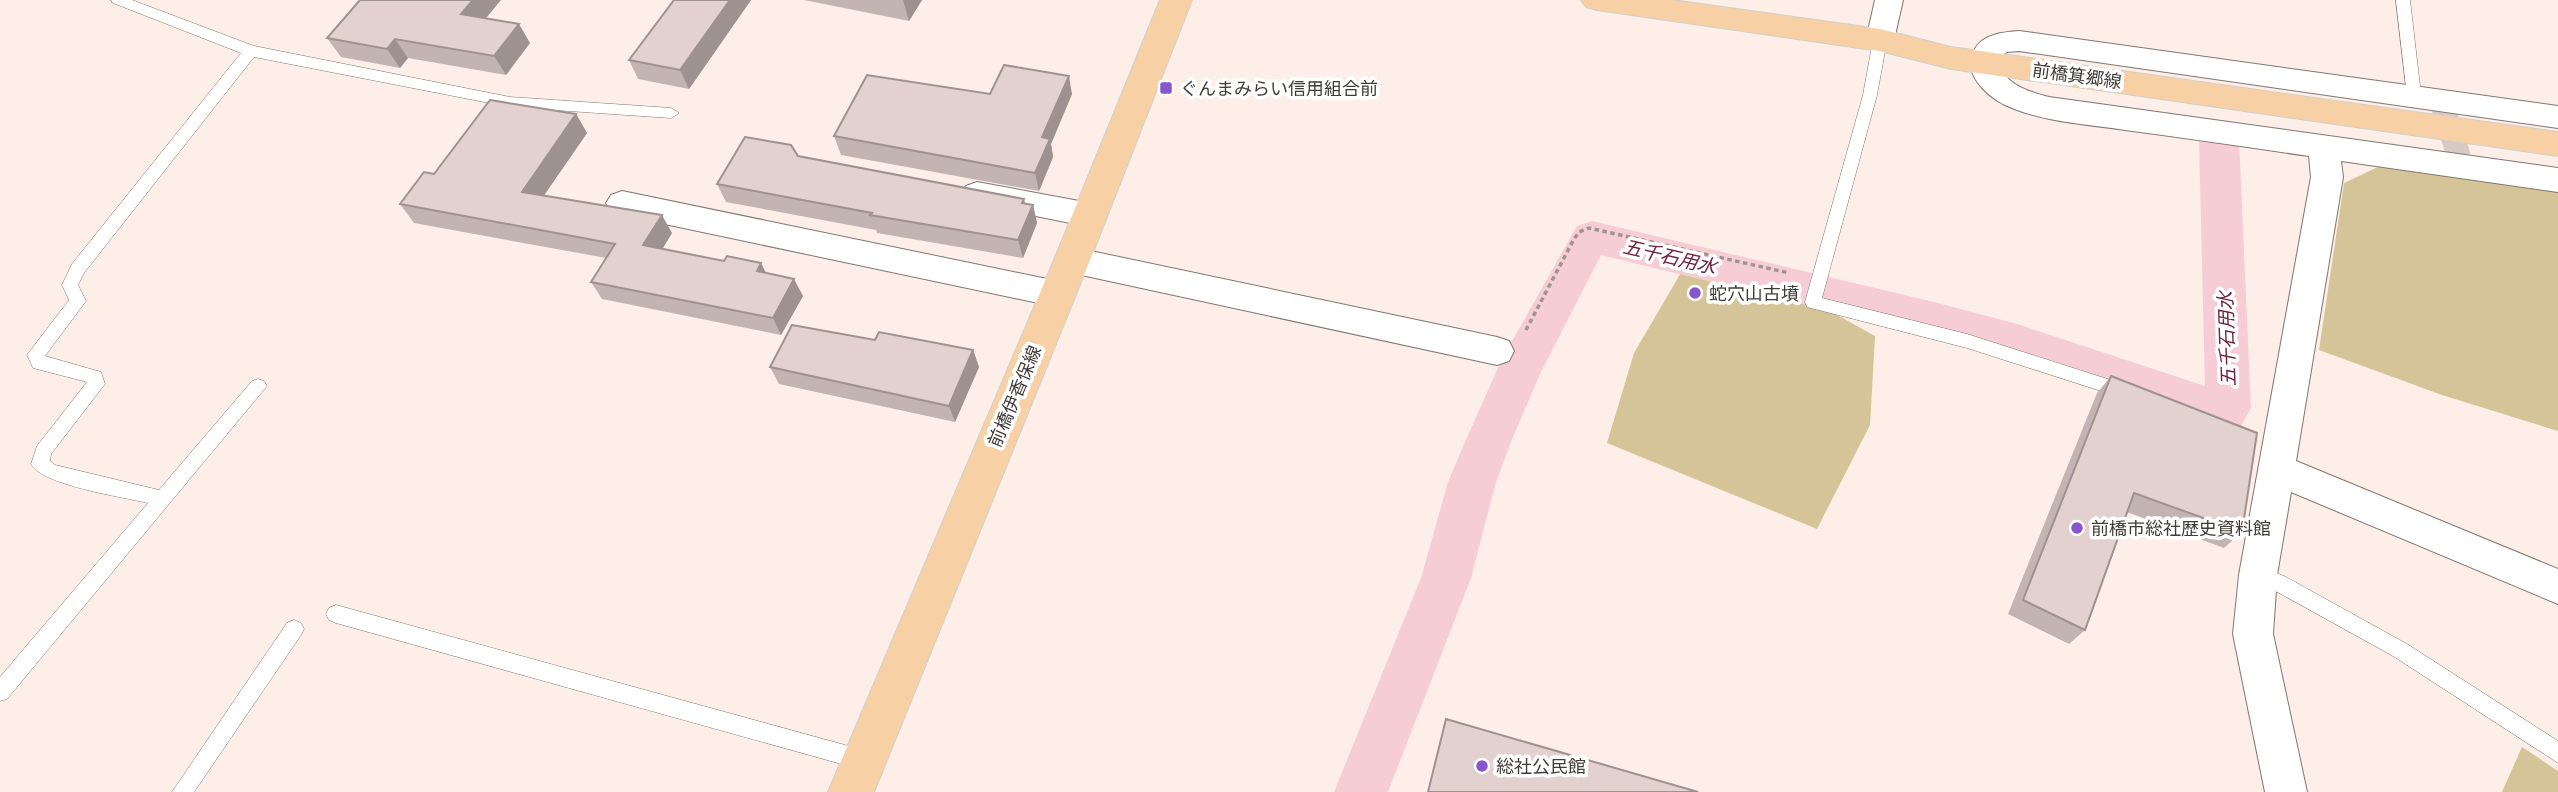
<svg xmlns="http://www.w3.org/2000/svg" width="2558" height="792" font-family="Lato,'Noto Sans JP',sans-serif">
  <style>
    .green { fill: #d5c498 }
    .lines { fill: none; stroke-linecap: round; stroke-linejoin: round }
    .canal { fill: #f6ccd5; fill-rule: evenodd }
    .pedestrian-tunnel { stroke: #d7cac4; stroke-width: 24; stroke-dasharray: 24 11; stroke-linecap: butt }
    .service-casing { stroke: #82756f; stroke-width: 1 }
    .minor-casing { stroke: #82756f; stroke-width: 2 }
    .primary-casing { stroke: #d1d0cf; stroke-width: 2 }
    .path { stroke: #9f9590; stroke-width: 3.5; stroke-dasharray: 4.5 3.5; stroke-linecap: butt }
    .service { fill: #fff; fill-rule: evenodd }
    .minor { fill: #fff; fill-rule: evenodd }
    .primary { fill: #f7d1a5; fill-rule: evenodd }
    .wall { fill: #c2b4b2 }
    .shaded-wall { fill: #9e9291 }
    .building { fill: #e2d1cf; stroke: #9e9291; stroke-width: 2 }
    .poi-dot { fill: #8855cd; stroke: #fff; stroke-width: 2.5 }
    .labels { text-anchor: middle; dominant-baseline: central; stroke-width: 7; stroke-linejoin: round; paint-order: stroke }
    .street-label { font-size: 18px; fill: #413c39; stroke: #fff }
    .poi-label { font-size: 18px; fill: #413c39; stroke: #fff; text-anchor: start }
    .water-label { font-size: 19px; font-style: italic; fill: #6f223b; stroke: #fff }
  </style>
  <rect width="100%" height="100%" fill="#fdeee7"/>
  <g class="green">
    <polygon points="2378,167 2558,192 2558,431 2442,395 2319,350 2344,183"/>
    <polygon points="1689,259 1801,295 1875,336 1870,425 1817,529 1607,443 1634,353"/>
    <polygon points="2522,747 2558,771 2558,792 2502,792"/>
  </g>
  <g class="lines">
    <polygon class="canal" points="2219,126 2233,130 2239,140 2251,408 2241,426 2225,431 2015,359 1934,336 1601,255 1540,374 1511,442 1496,482 1471,578 1388,792 1334,792 1421,578 1448,482 1465,442 1502,359 1577,226 1592,221 1934,302 2017,324 2205,386 2199,140 2205,130"/>
    <polyline class="pedestrian-tunnel" points="2441,101 2462,166"/>
    <defs>
      <g id="service">
        <path d="M111,0H132L254,46L510,97L671,108L679,113L671,118L510,107L254,57L84,273L78,285L86,301L45,356L101,372L105,384L51,454L50,461L55,465L159,490L252,381L258,379L264,381L267,386L7,699L0,701V677L148,503C123,497 41,485 31,464L37,446L87,382L33,368L27,355L69,300L62,285L72,264L241,53L113,3Z"/>
        <polygon points="2396,0 2410,0 2421,95 2414,100 2407,95"/>
        <polygon points="1880,35 1887,40 1877,95 1822,298 1967,334 2126,385 2132,387 2135,392 2132,397 2126,399 1967,348 1807,307 1805,302 1863,95 1873,40"/>
        <polygon points="2258,566 2284,576 2407,644 2558,741 2558,763 2393,656 2270,588 2251,581 2248,575 2251,569"/>
        <polygon points="336,605 863,750 870,753 873,760 870,767 863,770 336,623 329,620 326,614 329,608"/>
        <polygon points="294,620 301,623 304,629 301,635 194,792 172,792 287,623"/>
      </g>
      <g id="minor">
        <polygon points="1875,0 1903,0 1894,40 1890,47 1880,50 1870,47 1866,40"/>
        <path d="M2019,31L2558,106V128L2019,51L2007,52L2000,57C1997,82 2029,92 2049,97L2558,168V192L2341,161L2343,177L2296,461L2558,569V604L2291,492L2277,575L2273,634L2307,792H2265L2233,634L2239,575L2311,177L2309,156C2248,147 2186,138 2125,130C2085,124 2042,122 2005,105C1985,95 1959,70 1976,47C1985,34 2004,32 2019,31Z"/>
        <polygon points="977,182 1090,203 1101,206 1106,215 1101,224 1090,227 966,202 961,194 966,186"/>
        <polygon points="622,191 1057,281 1069,285 1074,294 1069,303 1057,307 622,215 611,211 606,203 611,195"/>
        <polygon points="1072,247 1497,337 1509,341 1514,351 1509,361 1497,365 1072,273 1060,269 1056,260 1060,251"/>
      </g>
      <g id="primary">
        <polygon points="1160,0 1192,0 1090,260 874,792 828,792 1054,260"/>
        <polygon points="1581,0 1672,0 1880,29 1951,47 2558,132 2558,156 1951,69 1880,51 1597,10 1586,7"/>
      </g>
    </defs>
    <use href="#service" class="service-casing"/>
    <use href="#minor" class="minor-casing"/>
    <use href="#primary" class="primary-casing"/>
    <polyline class="path" points="1526,330 1574,239 1579,232 1589,228 1789,273"/>
    <use href="#service" class="service"/>
    <use href="#minor" class="minor"/>
    <use href="#primary" class="primary"/>
  </g>
  <g class="wall">
    <polygon points="674,0 751,0 689,89 638,79 629,60"/>
    <polygon points="804,0 922,0 909,21"/>
    <polygon points="485,19 530,43 506,75 408,58 400,68 341,57 327,38"/>
    <polygon points="990,94 1072,94 1051,144 1053,157 1039,191 841,155 834,136"/>
    <polygon points="576,114 587,133 544,195 672,233 662,249 766,273 803,296 781,335 602,299 591,282 606,258 414,223 400,204 434,174"/>
    <polygon points="798,156 1033,205 1037,223 1023,258 877,233 876,230 726,202 717,184"/>
    <polygon points="875,340 973,350 979,367 955,422 779,384 770,367"/>
    <polygon points="2111,376 2242,532 2224,548 2127,512 2085,630 2069,644 2008,614 2097,393"/>
  </g>
  <g class="shaded-wall">
    <polygon points="473,0 501,0 473,34 461,14"/>
    <polygon points="730,0 751,0 689,89 680,70"/>
    <polygon points="903,0 922,0 909,21"/>
    <polygon points="519,24 530,43 506,75 494,56"/>
    <polygon points="395,39 408,58 400,68 387,49"/>
    <polygon points="1069,76 1072,94 1051,144 1053,157 1039,191 1035,173 1042,137"/>
    <polygon points="576,114 587,133 534,210 522,192"/>
    <polygon points="1024,199 1028,217 1033,205 1037,223 1023,258 1018,240 1022,203"/>
    <polygon points="662,215 672,233 654,263 643,245"/>
    <polygon points="761,263 770,281 757,271"/>
    <polygon points="794,279 803,296 781,335 773,318"/>
    <polygon points="973,350 979,367 955,422 949,406"/>
  </g>
  <g class="building">
    <polygon points="360,0 473,0 461,14 519,24 494,56 395,39 387,49 327,38"/>
    <polygon points="674,0 730,0 680,70 629,60"/>
    <polygon points="1004,65 1069,76 1042,137 1050,139 1035,173 834,136 867,75 990,94"/>
    <polygon points="490,100 576,114 522,192 662,215 643,245 724,261 727,256 761,263 757,271 794,279 773,318 591,282 615,244 400,204 424,172 434,174"/>
    <polygon points="745,137 791,145 798,156 1024,199 1022,203 1033,205 1018,240 870,215 872,213 717,184"/>
    <polygon points="792,325 875,340 879,332 973,350 949,406 770,367"/>
    <polygon points="2111,376 2257,433 2242,532 2134,493 2085,630 2023,600"/>
    <polygon points="1446,719 1698,792 1428,792"/>
  </g>
  <g class="poi-dot">
    <rect x="1159" y="81" width="14" height="14" rx="3.5"/>
    <circle cx="1695" cy="293" r="7"/>
    <circle cx="2077" cy="528" r="7"/>
    <circle cx="1482" cy="766" r="7"/>
  </g>
  <g class="labels">
    <g class="street-label">
      <text transform="translate(2077 75) rotate(8)">前橋箕郷線</text>
      <text transform="translate(1014 396) rotate(-67)">前橋伊香保線</text>
    </g>
    <g class="poi-label">
      <text x="1180" y="88">ぐんまみらい信用組合前</text>
      <text x="1709" y="293">蛇穴山古墳</text>
      <text x="2091" y="528">前橋市総社歴史資料館</text>
      <text x="1496" y="766">総社公民館</text>
    </g>
    <g class="water-label">
      <text transform="translate(1670 256) rotate(13)">五千石用水</text>
      <text transform="translate(2226 339) rotate(-92)">五千石用水</text>
    </g>
  </g>
</svg>
